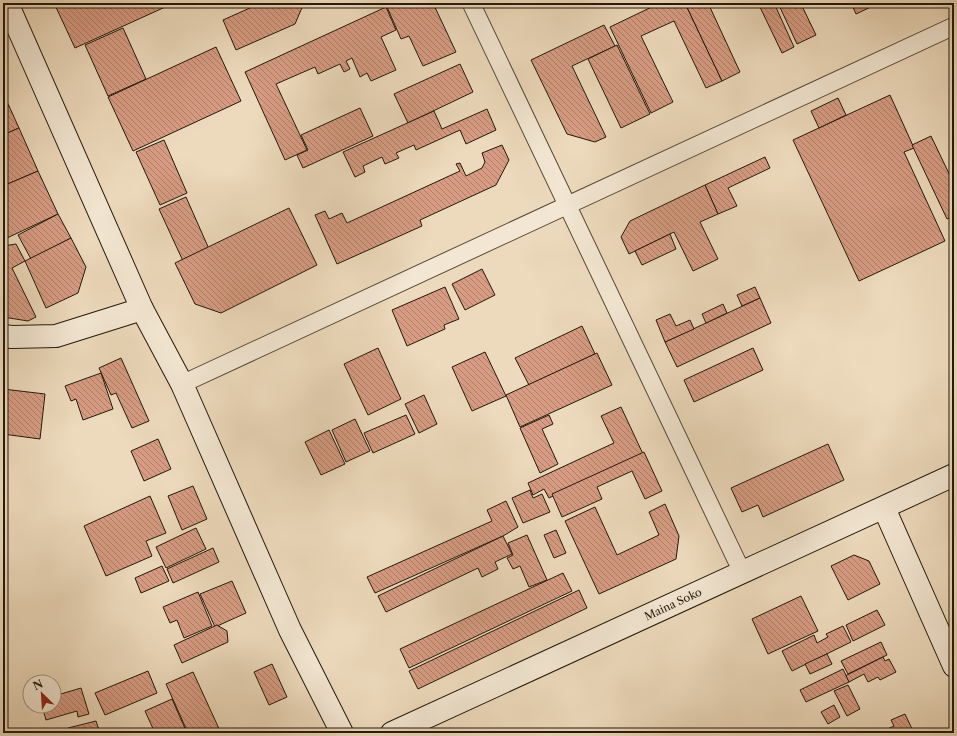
<svg xmlns="http://www.w3.org/2000/svg" width="957" height="736" font-family="'Libre Caslon Text',serif">
  <style>
    .building { fill: url(#building-back-hatch); stroke: #23190b }
    .lines { fill: none; stroke-linecap: round; stroke-linejoin: round }
    .street-casing { stroke: #564937; stroke-width: 19 }
    .secondary-casing { stroke: #23190b; stroke-width: 24 }
    .street { stroke: #f3e7d3; stroke-width: 17 }
    .secondary { stroke: #f3e7d3; stroke-width: 22 }
    .labels { text-anchor: middle; dominant-baseline: central; stroke-width: 3; stroke-linejoin: round; paint-order: stroke }
    .street-label { font-size: 11px; fill: #23190b; stroke: #f3e7d3 }
  </style>
  <defs>
    <pattern id="building-back-hatch" width="6" height="6" patternUnits="userSpaceOnUse"><rect width="6" height="6" fill="#d79c83"/><path d="M-1 5l2 2M0 0l6 6M5-1l2 2" fill="none" stroke="#ae7e69"/></pattern>
  </defs>
  <rect width="100%" height="100%" fill="#eddabc"/>
  <filter id="stains"><feTurbulence type="fractalNoise" baseFrequency=".005" numOctaves="4"/><feColorMatrix values="0 0 0 0 .2 0 0 0 0 .09 0 0 0 0 .02 0 0 0 .5 -.17"/></filter>
  <radialGradient id="worn" r=".72"><stop offset=".6" stop-color="#630" stop-opacity="0"/><stop offset="1" stop-color="#630" stop-opacity=".3"/></radialGradient>
  <g class="building">
    <polygon points="54,3 174,3 75,48"/>
    <polygon points="261,3 304,3 295,24 236,50 223,20"/>
    <polygon points="397,3 433,3 456,52 423,66 409,36 401,39 387,7"/>
    <polygon points="531,3 542,3 533,7"/>
    <polygon points="660,3 685,3 722,81 706,88 674,21 641,36 673,102 651,113 610,27"/>
    <polygon points="685,3 708,3 740,72 722,81"/>
    <polygon points="758,3 774,3 794,47 782,53"/>
    <polygon points="778,3 793,3 796,8 802,6 816,35 797,44"/>
    <polygon points="851,3 874,3 875,5 856,14"/>
    <polygon points="386,7 396,30 381,37 396,70 371,81 367,73 360,77 352,58 346,61 350,69 344,72 340,64 318,74 315,67 276,84 307,150 285,160 245,72"/>
    <polygon points="604,25 615,46 572,66 606,137 595,142 567,134 531,60"/>
    <polygon points="123,28 146,79 108,96 85,45"/>
    <polygon points="617,45 650,114 621,128 588,59"/>
    <polygon points="216,47 241,101 133,151 108,97"/>
    <polygon points="460,64 473,92 408,123 394,94"/>
    <polygon points="3,94 9,106 3,109"/>
    <polygon points="890,95 914,148 904,152 945,241 859,281 793,140"/>
    <polygon points="838,98 846,115 819,128 811,111"/>
    <polygon points="9,106 19,128 3,135 3,109"/>
    <polygon points="360,108 373,136 303,168 297,155 308,150 301,135"/>
    <polygon points="487,109 496,130 466,144 460,130 416,150 414,145 396,153 399,158 385,164 382,157 363,166 365,172 355,177 343,152 434,111 442,129"/>
    <polygon points="19,128 38,171 3,186 3,135"/>
    <polygon points="931,136 954,184 954,216 947,219 912,145"/>
    <polygon points="164,140 187,193 160,205 136,152"/>
    <polygon points="502,145 509,160 496,185 420,220 422,226 337,264 315,215 325,211 329,219 342,213 347,223 460,171 456,164 460,163 466,176 482,168 485,162 482,153"/>
    <polygon points="765,157 770,168 728,188 737,206 718,214 705,185"/>
    <polygon points="38,171 58,214 7,238 3,230 3,186"/>
    <polygon points="705,185 718,214 700,222 718,259 693,271 674,232 629,254 621,237 630,221"/>
    <polygon points="186,197 209,249 183,261 159,209"/>
    <polygon points="289,208 317,265 221,313 195,304 175,263"/>
    <polygon points="58,214 71,238 31,259 18,235"/>
    <polygon points="670,234 676,249 642,265 635,251"/>
    <polygon points="71,238 86,267 78,293 46,308 25,261"/>
    <polygon points="16,244 25,261 12,268 36,317 28,321 3,317 3,246"/>
    <polygon points="482,269 495,295 465,310 452,284"/>
    <polygon points="445,287 459,319 444,325 445,329 407,346 392,310"/>
    <polygon points="755,287 760,298 742,306 737,295"/>
    <polygon points="760,298 771,323 677,367 665,342"/>
    <polygon points="723,304 727,313 706,323 702,314"/>
    <polygon points="670,314 676,326 690,320 694,329 665,342 656,320"/>
    <polygon points="582,326 595,354 529,385 515,358"/>
    <polygon points="378,348 401,399 368,415 344,364"/>
    <polygon points="753,348 763,370 694,402 684,380"/>
    <polygon points="485,352 506,396 472,411 452,367"/>
    <polygon points="597,353 612,385 520,427 506,395"/>
    <polygon points="121,358 149,421 132,428 116,393 111,395 99,368"/>
    <polygon points="101,373 113,409 83,420 76,399 71,401 65,386"/>
    <polygon points="3,389 45,394 40,439 3,434"/>
    <polygon points="424,395 437,424 419,433 405,404"/>
    <polygon points="621,407 643,454 549,498 544,489 533,495 528,483 614,443 601,416"/>
    <polygon points="406,415 415,434 373,453 364,433"/>
    <polygon points="549,415 553,424 542,429 558,464 540,473 520,428"/>
    <polygon points="355,419 370,451 346,462 332,430"/>
    <polygon points="329,430 345,464 321,475 305,442"/>
    <polygon points="158,439 171,469 144,481 131,451"/>
    <polygon points="828,444 844,480 763,517 758,505 742,512 731,488"/>
    <polygon points="644,452 662,491 645,499 632,471 597,487 602,499 562,517 552,494"/>
    <polygon points="193,486 207,519 182,530 168,496"/>
    <polygon points="530,490 533,498 542,494 550,512 523,523 512,498"/>
    <polygon points="150,496 166,533 146,541 152,556 106,576 84,526"/>
    <polygon points="506,501 518,527 503,536 375,593 367,577 492,521 487,510"/>
    <polygon points="665,504 679,536 676,559 599,594 565,521 595,507 617,555 659,535 649,512"/>
    <polygon points="196,528 206,549 166,568 156,547"/>
    <polygon points="556,530 566,553 554,558 544,535"/>
    <polygon points="527,535 547,580 529,587 520,566 513,569 507,558 513,555 508,543"/>
    <polygon points="503,536 512,554 495,562 498,569 482,577 478,568 386,612 378,596"/>
    <polygon points="213,548 219,562 173,583 167,569"/>
    <polygon points="854,555 869,561 880,584 848,600 831,566"/>
    <polygon points="162,566 169,581 141,593 135,578"/>
    <polygon points="563,573 572,591 409,668 400,649"/>
    <polygon points="232,581 246,613 215,627 200,594"/>
    <polygon points="579,590 587,608 418,689 409,671"/>
    <polygon points="198,592 212,626 184,638 177,620 170,623 163,607"/>
    <polygon points="801,596 818,631 768,654 752,619"/>
    <polygon points="877,610 885,625 853,641 846,625"/>
    <polygon points="217,625 227,631 228,642 182,663 174,645"/>
    <polygon points="843,626 851,642 792,671 782,651 814,635 817,643 828,637 826,634"/>
    <polygon points="881,642 887,655 848,674 841,661"/>
    <polygon points="827,654 832,664 810,674 805,664"/>
    <polygon points="883,657 885,661 889,659 896,672 880,680 878,677 868,682 864,674 849,682 845,676"/>
    <polygon points="272,664 287,697 269,705 254,672"/>
    <polygon points="843,669 849,682 806,702 800,690"/>
    <polygon points="148,671 157,693 105,715 95,693"/>
    <polygon points="193,672 221,733 188,733 166,684"/>
    <polygon points="848,685 860,709 847,716 834,691"/>
    <polygon points="81,688 89,714 78,717 77,711 46,720 42,706 54,706 54,696"/>
    <polygon points="172,699 187,733 155,733 145,711"/>
    <polygon points="834,705 840,717 828,724 821,712"/>
    <polygon points="905,714 914,733 879,733 894,726 891,720"/>
    <polygon points="96,721 100,733 69,733 68,728"/>
  </g>
  <g class="lines">
    <defs>
      <g id="street">
        <polyline points="471,3 742,572"/>
        <polyline points="182,384 954,26"/>
      </g>
      <g id="secondary">
        <polyline points="7,3 142,309 182,384 290,630 342,733"/>
        <polyline points="3,336 12,337 56,336 142,309"/>
        <polyline points="884,508 954,666"/>
        <polyline points="392,733 954,475"/>
      </g>
    </defs>
    <use href="#street" class="street-casing"/>
    <use href="#secondary" class="secondary-casing"/>
    <use href="#street" class="street"/>
    <use href="#secondary" class="secondary"/>
  </g>
  <g class="labels">
    <g class="street-label">
      <text transform="translate(673 604) rotate(-25)">Maina Soko</text>
    </g>
  </g>
  <rect width="957" height="736" fill="none" stroke="#eddabc" stroke-width="16"/>
  <rect x="4" y="4" width="949" height="728" fill="none" stroke="#23190b" stroke-width="2"/>
  <rect x="8" y="8" width="941" height="720" fill="none" stroke="#23190b"/>
  <g transform="translate(42 694) rotate(335)"><circle r="19" fill="#f3e7d3" stroke="#a09583"/>
  <path d="M0-3L7 15L0 10L-7 15Z" fill="#8f2418"/>
  <text y="-6" font-size="11" font-weight="bold" text-anchor="middle" fill="#23190b">N</text>
  </g>
  <rect width="100%" height="100%" filter="url(#stains)"/>
  <rect width="100%" height="100%" fill="url(#worn)"/>
</svg>
